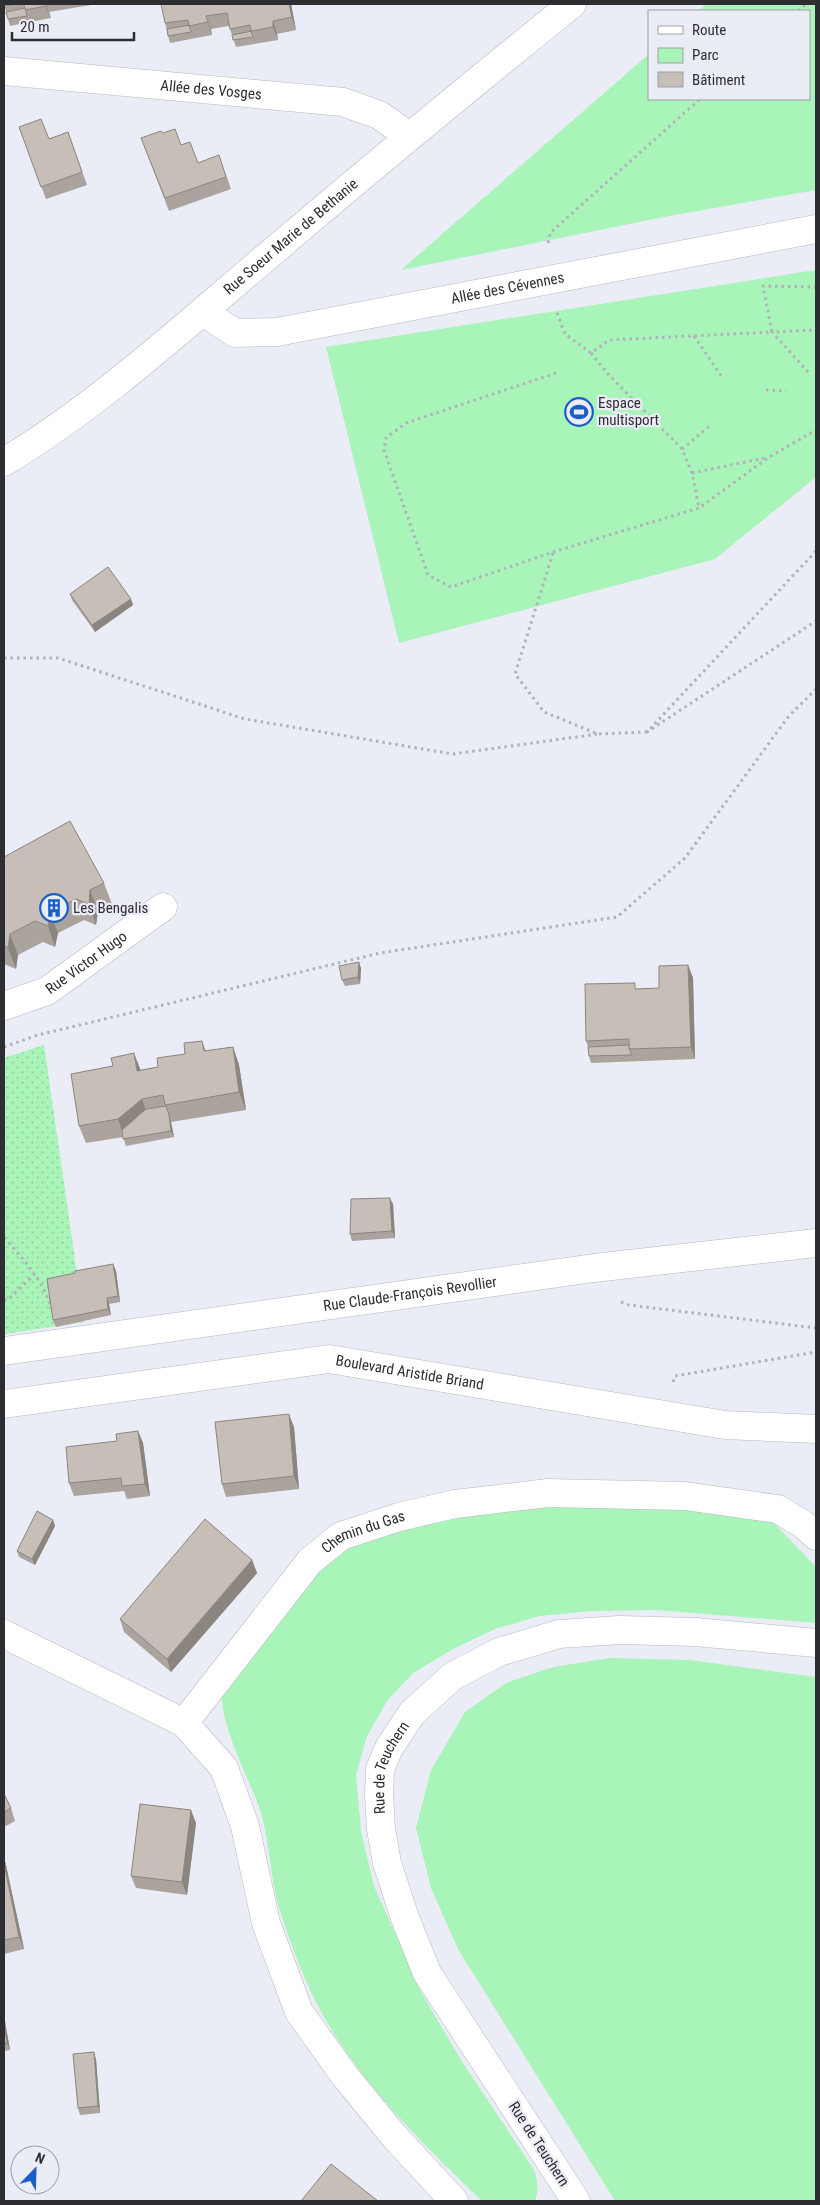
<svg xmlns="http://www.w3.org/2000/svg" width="820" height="2205" font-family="'Roboto Condensed',sans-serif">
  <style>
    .green { fill: #a9f4b9 }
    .garden { fill: url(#garden-dots) }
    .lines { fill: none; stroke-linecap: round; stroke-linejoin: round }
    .minor-casing { stroke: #b7b8c2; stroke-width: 29 }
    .major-casing { stroke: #b7b8c2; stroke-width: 29 }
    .path { stroke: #b0b1b9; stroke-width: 3; stroke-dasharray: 2.5 4; stroke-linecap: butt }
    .minor { stroke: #fff; stroke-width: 28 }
    .major { stroke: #fff; stroke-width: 28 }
    .wall { fill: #aba39d }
    .shaded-wall { fill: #8b8580 }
    .building { fill: #c7beb7; stroke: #8b8580 }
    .labels { text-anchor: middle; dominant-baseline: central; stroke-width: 4.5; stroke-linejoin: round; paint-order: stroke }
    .street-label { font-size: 15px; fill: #2e2e32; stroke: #eaecf6 }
    .poi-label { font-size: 15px; fill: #2e2e32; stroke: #eaecf6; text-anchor: start }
  </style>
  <defs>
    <pattern id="garden-dots" width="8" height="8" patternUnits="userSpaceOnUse" patternTransform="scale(1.25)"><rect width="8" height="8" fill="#a9f4b9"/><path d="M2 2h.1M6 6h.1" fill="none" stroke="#92d2a0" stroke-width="1.8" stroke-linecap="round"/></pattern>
  </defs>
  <rect width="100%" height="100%" fill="#eaecf6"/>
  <g class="green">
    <polygon points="707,4 816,4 816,190 669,216 401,270 649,54 649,99 809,99 809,11 698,11"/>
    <polygon points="816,270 816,477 715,559 399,643 326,347"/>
    <path d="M618,1500L761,1518L774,1523L816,1567V1623L656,1610L592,1611L539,1616L495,1629L453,1649L413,1673L387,1701L367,1736L356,1775L361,1831L374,1886L421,1992L461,2060L534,2170C538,2181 539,2190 535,2201H482C426,2147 361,2084 323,2015C306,1985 293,1950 282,1917C270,1883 271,1845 260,1810C246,1770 222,1732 221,1689L319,1568L344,1551L379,1534L431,1518Z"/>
    <polygon points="610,1658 689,1660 816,1677 816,2201 615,2201 458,1949 431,1888 416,1828 431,1770 465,1712 506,1683 553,1667"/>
  </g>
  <polygon class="garden" points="44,1045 84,1322 4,1334 4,1058"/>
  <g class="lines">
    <defs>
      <g id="minor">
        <path id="s1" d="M4,71L343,102L379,115L409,136"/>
        <path id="s2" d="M203,312L235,333L277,332L816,229"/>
        <path id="s3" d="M4,462C97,406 180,330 263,260C365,173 468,88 572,4"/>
        <path id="s4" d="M4,1006L47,991L163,907"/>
        <path id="s5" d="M4,1351L594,1268L816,1243"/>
        <path id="s6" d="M4,1634L184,1723L310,1561L341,1536L399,1517L455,1504L548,1493L685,1496L778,1509L804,1525L816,1536"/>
        <polyline points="184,1723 224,1768 245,1826 266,1923 299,2012 345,2076 394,2136 454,2201"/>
        <path id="s7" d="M576,2201L427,1973L405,1918L387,1863L381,1829L379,1795L380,1769L389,1748L412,1713L453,1676L499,1652L559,1634L619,1630L695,1632L816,1643"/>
      </g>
      <g id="major">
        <path id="s8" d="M4,1404L329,1359L725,1425L816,1429"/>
      </g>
    </defs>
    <use href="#minor" class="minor-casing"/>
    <use href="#major" class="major-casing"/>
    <g class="path">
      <polyline points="798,11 806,4"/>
      <polyline points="548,243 550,233 700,99"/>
      <polyline points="557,313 565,334 591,353 609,340 772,332 763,286 816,287"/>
      <polyline points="694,336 722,377"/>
      <polyline points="591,353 607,373 682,449 692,473 699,508"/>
      <polyline points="808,372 772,332 816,330"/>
      <polyline points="556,373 406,423 386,438 384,450 428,575 451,587 553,552 699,508 769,457 816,430"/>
      <polyline points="766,390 786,391"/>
      <polyline points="682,449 712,424"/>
      <polyline points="692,473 765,458"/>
      <polyline points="816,551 647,732 816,621"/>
      <polyline points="553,553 515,674 544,712 598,734 647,732"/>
      <polyline points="4,658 58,658 245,719 453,754 598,734"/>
      <polyline points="4,1047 38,1035 380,953 617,917 685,858 788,717 816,689"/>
      <path d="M4,1238C20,1254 47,1286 51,1309"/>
      <polyline points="4,1301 10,1298 34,1275"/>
      <polyline points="621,1302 629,1305 816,1328"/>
      <polyline points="673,1382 675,1376 816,1352"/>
    </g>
    <use href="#minor" class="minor"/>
    <use href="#major" class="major"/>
  </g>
  <g class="wall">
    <polygon points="4,4 91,4 91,5 49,12 51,18 10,26"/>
    <polygon points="161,4 291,4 296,30 277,34 278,40 236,47 229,26 211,29 212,35 170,43 165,23"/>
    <polygon points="19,127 49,139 68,132 87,185 46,199"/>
    <polygon points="163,133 181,145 198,163 219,155 231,189 169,211 141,138"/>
    <polygon points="70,594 131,599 133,605 95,632 72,600"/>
    <polygon points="4,857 104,883 112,904 98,911 96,925 84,920 58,933 55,947 43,942 18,955 16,969 4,964"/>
    <polygon points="688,965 693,978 695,1059 591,1063 589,1056 588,1047 586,1041 637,989 659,988"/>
    <polygon points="361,968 360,984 345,986 342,980"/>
    <polygon points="202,1041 206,1051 233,1047 239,1065 246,1110 171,1122 174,1137 126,1146 123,1137 86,1143 79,1126 140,1070 158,1067 185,1054"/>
    <polygon points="393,1204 395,1238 352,1241 350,1234"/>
    <polygon points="113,1264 116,1271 120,1302 109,1304 111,1315 56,1327 53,1320 75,1273"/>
    <polygon points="294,1427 299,1489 226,1497 222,1484"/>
    <polygon points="138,1431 143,1443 150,1496 127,1499 124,1491 74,1496 69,1483 117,1441"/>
    <polygon points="53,1520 55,1526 35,1565 19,1557 17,1551"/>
    <polygon points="252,1560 257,1573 171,1672 124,1632 120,1619"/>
    <polygon points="4,1794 11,1808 15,1821 4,1827"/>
    <polygon points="196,1823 187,1895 136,1888 131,1876"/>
    <polygon points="4,1859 6,1865 24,1949 4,1954"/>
    <polygon points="4,2015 10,2050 4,2051"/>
    <polygon points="96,2059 100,2113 80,2115 78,2108"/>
  </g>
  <g class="shaded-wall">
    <polygon points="46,4 49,12 51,18 46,6"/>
    <polygon points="289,4 291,4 296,30 292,17"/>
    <polygon points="206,16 211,29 212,35 208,22"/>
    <polygon points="273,21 277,34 278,40 273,27"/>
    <polygon points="131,599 133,605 95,632 92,625"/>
    <polygon points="90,890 98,911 96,925 89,904"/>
    <polygon points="50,912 58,933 55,947 48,926"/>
    <polygon points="10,934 18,955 16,969 8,948"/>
    <polygon points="359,962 361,968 360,984 358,977"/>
    <polygon points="688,965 693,978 695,1059 691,1047"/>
    <polygon points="233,1047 239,1065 246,1110 239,1092"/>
    <polygon points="134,1053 141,1071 137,1071"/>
    <polygon points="142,1099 148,1116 124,1137 118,1119"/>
    <polygon points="169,1115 171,1122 174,1137 171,1131"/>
    <polygon points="390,1198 393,1204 395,1238 392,1231"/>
    <polygon points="113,1264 116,1271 120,1302 118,1296"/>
    <polygon points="107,1298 109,1304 111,1315 108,1309"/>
    <polygon points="289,1414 294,1427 299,1489 294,1476"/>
    <polygon points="138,1431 143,1443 150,1496 145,1484"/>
    <polygon points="53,1520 55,1526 35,1565 32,1559"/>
    <polygon points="252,1560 257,1573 171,1672 167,1659"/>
    <polygon points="191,1810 196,1823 187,1895 182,1882"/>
    <polygon points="4,1859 6,1865 9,1880 7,1874"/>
    <polygon points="5,1868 9,1880 24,1949 19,1937"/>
    <polygon points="4,2015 4,2017 10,2050 7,2043 4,2022"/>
    <polygon points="94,2052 96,2059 100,2113 98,2106"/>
  </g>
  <g class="building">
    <polygon points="4,4 15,4 4,6"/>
    <polygon points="24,4 46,4 46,6 25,10"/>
    <polygon points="161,4 289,4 292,17 273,21 273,27 251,31 250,25 230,29 227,13 206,16 208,22 189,26 188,20 165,23"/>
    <polygon points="25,8 27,16 8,19 6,12"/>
    <polygon points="190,25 189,26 191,32 168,36 167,29"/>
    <polygon points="251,31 253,37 233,40 232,35 252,31"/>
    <polygon points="41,119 49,139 68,132 82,172 41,187 19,127"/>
    <polygon points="175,129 181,145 190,142 198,163 219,155 226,177 165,198 141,138 161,131 163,133"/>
    <polygon points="108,567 131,599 92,625 70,594"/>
    <polygon points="70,821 104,883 90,890 89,904 76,899 50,912 48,926 35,921 10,934 8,948 4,946 4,857"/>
    <polygon points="359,962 358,977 342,980 339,966"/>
    <polygon points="688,965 691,1047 629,1049 629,1039 586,1041 585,984 635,983 635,989 659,988 659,966"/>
    <polygon points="202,1041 204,1051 233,1047 239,1092 165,1105 163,1095 142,1099 118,1119 79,1126 71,1074 113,1066 111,1058 134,1053 137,1071 158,1067 157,1058 185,1054 184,1043"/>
    <polygon points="629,1045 629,1049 632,1055 589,1056 588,1047"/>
    <polygon points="166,1106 169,1115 171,1131 123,1139 122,1130 146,1109"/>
    <polygon points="390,1198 392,1231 350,1234 351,1199"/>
    <polygon points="113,1264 118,1296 107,1298 108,1309 53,1320 47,1279 75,1273 75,1271"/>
    <polygon points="289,1414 294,1476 222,1484 215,1422"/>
    <polygon points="138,1431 145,1484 122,1486 121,1478 69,1483 66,1447 117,1441 116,1434"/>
    <polygon points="37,1511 53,1520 32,1559 17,1551"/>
    <polygon points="205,1519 252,1560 167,1659 120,1619"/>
    <polygon points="4,1794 11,1808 4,1812"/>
    <polygon points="140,1804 191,1810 182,1882 131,1876"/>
    <polygon points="4,1859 7,1874 5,1868 4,1868"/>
    <polygon points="4,1868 5,1868 19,1937 4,1940"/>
    <polygon points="4,2022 7,2043 4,2044"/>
    <polygon points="94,2052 98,2106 78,2108 73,2054"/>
    <polygon points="331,2164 378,2201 301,2201"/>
  </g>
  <defs>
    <symbol id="stadium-ring" viewBox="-11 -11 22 22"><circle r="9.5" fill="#eaecf6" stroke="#195dc8" stroke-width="1.5"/><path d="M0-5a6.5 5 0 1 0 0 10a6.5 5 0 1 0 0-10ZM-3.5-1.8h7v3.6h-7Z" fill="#195dc8"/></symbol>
    <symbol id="building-ring" viewBox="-11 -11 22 22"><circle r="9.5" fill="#eaecf6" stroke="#195dc8" stroke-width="1.5"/><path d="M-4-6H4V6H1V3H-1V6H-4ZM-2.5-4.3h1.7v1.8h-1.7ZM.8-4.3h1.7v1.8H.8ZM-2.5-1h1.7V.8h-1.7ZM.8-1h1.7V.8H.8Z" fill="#195dc8"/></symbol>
  </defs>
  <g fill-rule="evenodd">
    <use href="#stadium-ring" x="563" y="396" width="32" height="32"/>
    <use href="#building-ring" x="38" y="892" width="32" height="32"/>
  </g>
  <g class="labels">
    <g class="street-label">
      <text stroke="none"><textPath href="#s1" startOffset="208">Allée des Vosges</textPath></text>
      <text stroke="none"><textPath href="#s3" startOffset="365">Rue Soeur Marie de Bethanie</textPath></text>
      <text stroke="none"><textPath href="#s2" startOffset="315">Allée des Cévennes</textPath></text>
      <text stroke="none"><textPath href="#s4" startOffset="94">Rue Victor Hugo</textPath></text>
      <text stroke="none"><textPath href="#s5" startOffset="410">Rue Claude-François Revollier</textPath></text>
      <text stroke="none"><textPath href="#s8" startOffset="410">Boulevard Aristide Briand</textPath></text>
      <text stroke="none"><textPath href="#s6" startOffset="468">Chemin du Gas</textPath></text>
      <text stroke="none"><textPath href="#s7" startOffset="488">Rue de Teuchern</textPath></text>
      <text transform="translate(539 2144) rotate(57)">Rue de Teuchern</text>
    </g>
    <g class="poi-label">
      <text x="598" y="403">Espace<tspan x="598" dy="17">multisport</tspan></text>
      <text x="73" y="908">Les Bengalis</text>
    </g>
  </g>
  <rect width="820" height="2205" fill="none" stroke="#2e2e32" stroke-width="10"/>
  <rect x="648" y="10" width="162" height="90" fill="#eaecf6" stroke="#9fa0a8"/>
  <rect x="658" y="26" width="25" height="8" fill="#ffffff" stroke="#9fa0a8"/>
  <text x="692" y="35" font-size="15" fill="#2e2e32">Route</text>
  <rect x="658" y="48" width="25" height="15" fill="#a9f4b9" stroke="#9fa0a8"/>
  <text x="692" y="60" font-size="15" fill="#2e2e32">Parc</text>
  <rect x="658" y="72" width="25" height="15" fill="#c7beb7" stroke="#9fa0a8"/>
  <text x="692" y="85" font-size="15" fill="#2e2e32">Bâtiment</text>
  <g transform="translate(35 2170) rotate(23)"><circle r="24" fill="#eaecf6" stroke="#9fa0a8"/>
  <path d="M0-4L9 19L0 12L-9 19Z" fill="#195dc8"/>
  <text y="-8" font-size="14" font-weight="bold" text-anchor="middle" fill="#2e2e32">N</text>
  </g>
  <path d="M12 32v8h122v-8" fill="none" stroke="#2e2e32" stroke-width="2.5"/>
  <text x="20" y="32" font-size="15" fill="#2e2e32" stroke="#eaecf6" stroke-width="4" paint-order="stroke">20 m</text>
</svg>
